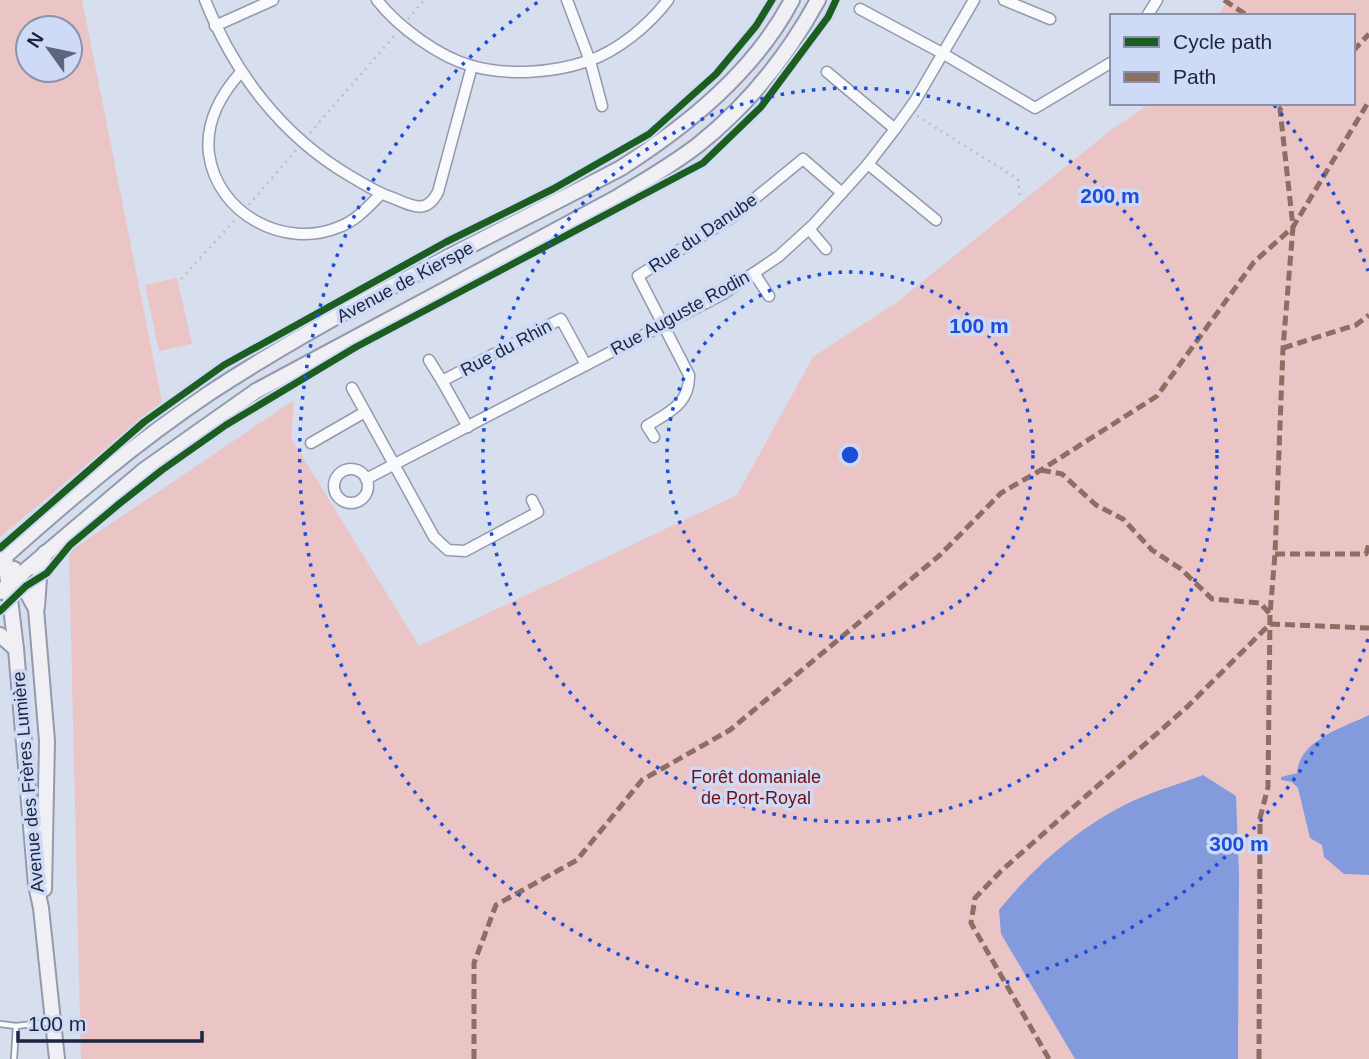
<svg xmlns="http://www.w3.org/2000/svg" width="1369" height="1059" font-family="Helvetica,sans-serif">
  <style>
    .green { fill: #ebc4c5; fill-rule: evenodd }
    .water { fill: #839bdc }
    .lines { fill: none; stroke-linecap: round; stroke-linejoin: round }
    .lane-casing { stroke: #939aad; stroke-width: 8 }
    .street-casing { stroke: #939aad; stroke-width: 13 }
    .secondary-casing { stroke: #939aad; stroke-width: 18 }
    .path { stroke: #bbbfc8; stroke-width: 2.5; stroke-dasharray: 2 5; stroke-linecap: butt }
    .lane { stroke: #f9fafc; stroke-width: 4.5 }
    .street { stroke: #f9fafc; stroke-width: 10 }
    .secondary { stroke: #f0eff4; stroke-width: 14 }
    .quiet { stroke: #8d6e63; stroke-width: 5; stroke-dasharray: 10 5; stroke-linecap: butt }
    .cycleway-casing { stroke: #cedaf6; stroke-width: 11 }
    .cycleway { stroke: #1b5e20; stroke-width: 7 }
    .ring { fill: none; stroke: #1d4ed8; stroke-width: 3.5; stroke-dasharray: 3.5 7 }
    .labels { text-anchor: middle; dominant-baseline: central; stroke-width: 7; stroke-linejoin: round; paint-order: stroke }
    .street-label { font-size: 18px; fill: #1c2640; stroke: #cedaf6 }
    .park-label { font-size: 18px; fill: #720e0e; stroke: #cedaf6 }
    .centre { fill: #1d4ed8; stroke: #cedaf6; stroke-width: 3.5 }
    .ring-label { font-size: 21px; text-anchor: middle; font-weight: bold; fill: #1d4ed8; stroke: #cedaf6; stroke-width: 7; stroke-linejoin: round; paint-order: stroke }
  </style>
  <rect width="100%" height="100%" fill="#d7deed"/>
  <g class="green">
    <path d="M0,0H82L162,402L0,537ZM28,28H70V70H28Z"/>
    <polygon points="1228,0 1369,0 1369,715 1316,740 1297,773 1281,777 1281,780 1292,782 1298,788 1322,845 1344,874 1369,875 1369,1059 1238,1059 1239,873 1236,796 1203,776 1001,934 1075,1059 81,1059 69,552 294,400 291,438 419,646 737,495 813,357 897,302 1111,130 1151,103 1353,103 1353,16 1217,16"/>
    <polygon points="177,278 192,344 159,351 145,285"/>
  </g>
  <g class="water">
    <path d="M1369,715V875L1344,874L1324,857L1322,845L1310,838L1298,788L1292,782L1281,780V777L1297,773C1300,739 1343,728 1369,715Z"/>
    <path d="M1203,775L1236,796L1239,873L1238,1059H1075L1001,934L999,910C1036,864 1087,820 1142,797C1161,789 1182,783 1203,775Z"/>
  </g>
  <g class="lines">
    <defs>
      <g id="lane">
        <polyline points="0,1024 16,1026"/>
        <polyline points="14,1059 16,1026 52,1022"/>
      </g>
      <g id="street">
        <path d="M205,0C234,73 282,136 350,176C364,184 377,193 393,198C413,206 426,215 438,192L472,66"/>
        <path d="M377,0C398,27 439,57 472,66C508,76 553,73 588,61C618,51 649,25 668,0"/>
        <polyline points="567,0 590,61 602,106"/>
        <polyline points="1004,0 1050,19"/>
        <polyline points="860,9 942,53 1035,108 1112,62"/>
        <polyline points="1147,16 1157,0"/>
        <polyline points="215,26 273,0"/>
        <path d="M241,72C221,94 205,123 209,154C217,214 285,250 339,227C356,221 369,206 381,194"/>
        <polyline points="827,72 895,129"/>
        <polyline points="868,164 936,220"/>
        <polyline points="809,229 826,249"/>
        <polyline points="754,273 769,296"/>
        <polyline points="429,360 442,381"/>
        <polyline points="352,388 434,537 448,550 465,551 538,512 532,500"/>
        <polyline points="468,427 442,381 561,319 586,365"/>
        <path d="M654,437L647,426C669,412 690,404 689,375L638,276L731,218L803,159L842,193"/>
        <polyline points="311,443 365,412"/>
        <circle cx="351" cy="486" r="17"/>
        <polyline points="366,479 723,294 779,256 813,225 868,164 895,129 915,101 974,0"/>
      </g>
      <g id="secondary">
        <polyline points="5,557 16,649 36,885 41,908 57,1059"/>
        <path d="M0,561C67,501 136,442 211,392C341,307 484,240 621,168C688,125 754,72 792,0"/>
        <polyline points="14,569 36,609 47,741 44,889"/>
        <path d="M0,592L144,470L256,391L616,198C644,181 672,165 698,145C747,106 788,55 818,0"/>
        <polyline points="37,607 39,578 45,553"/>
        <polyline points="0,635 16,649"/>
      </g>
    </defs>
    <use href="#lane" class="lane-casing"/>
    <use href="#street" class="street-casing"/>
    <use href="#secondary" class="secondary-casing"/>
    <g class="path">
      <polyline points="408,19 424,0"/>
      <polyline points="917,116 1018,179 1020,199"/>
      <polyline points="310,133 395,35"/>
      <polyline points="249,205 297,149"/>
      <polyline points="181,279 235,220"/>
    </g>
    <use href="#lane" class="lane"/>
    <use href="#street" class="street"/>
    <use href="#secondary" class="secondary"/>
    <g class="quiet">
      <polyline points="1224,0 1248,16"/>
      <polyline points="1353,51 1369,34"/>
      <polyline points="1283,348 1356,325 1369,315"/>
      <polyline points="1041,470 1062,474 1096,505 1123,519 1152,550 1181,569 1212,599 1260,603 1270,614"/>
      <polyline points="1275,554 1366,554 1369,544"/>
      <polyline points="1270,624 1369,628"/>
      <polyline points="474,1059 474,963 496,905 577,860 642,780 730,730 940,555 1001,493 1041,470 1157,396 1254,262 1293,227 1369,101"/>
      <polyline points="1049,1059 971,923 975,898 1001,871 1187,707 1270,624"/>
      <polyline points="1259,1059 1260,818 1268,787 1270,614 1275,554 1283,348 1293,227 1280,109 1288,103"/>
    </g>
    <defs>
      <g id="cycleway">
        <polyline points="0,548 144,422 224,365 446,242 553,189 649,134 716,74 756,26 772,0"/>
        <polyline points="0,611 26,586 47,573 70,545 119,504 162,470 226,425 356,347 703,163 761,107 828,17 836,0"/>
      </g>
    </defs>
    <use href="#cycleway" class="cycleway-casing"/>
    <use href="#cycleway" class="cycleway"/>
  </g>
  <g class="ring">
    <circle cx="850" cy="455" r="183"/>
    <circle cx="850" cy="455" r="367"/>
    <path d="M1368 639A550 550 0 1 1 538 2M1274 105A550 550 0 0 1 1368 271"/>
  </g>
  <g class="labels">
    <g class="street-label">
      <text transform="translate(703 233) rotate(-34)">Rue du Danube</text>
      <text transform="translate(405 282) rotate(-28)">Avenue de Kierspe</text>
      <text transform="translate(680 313) rotate(-29)">Rue Auguste Rodin</text>
      <text transform="translate(506 348) rotate(-28)">Rue du Rhin</text>
      <text transform="translate(28 782) rotate(-95)">Avenue des Frères Lumière</text>
    </g>
    <g class="park-label">
      <text x="756" y="777">Forêt domaniale<tspan x="756" dy="21">de Port-Royal</tspan></text>
    </g>
  </g>
  <circle cx="850" cy="455" r="10" class="centre"/>
  <g class="ring-label">
    <text x="1110" y="203">200 m</text>
    <text x="979" y="333">100 m</text>
    <text x="1239" y="851">300 m</text>
  </g>
  <rect x="1110" y="14" width="245" height="91" fill="#cedaf6" stroke="#8792ad" stroke-width="2"/>
  <rect x="1124" y="37" width="35" height="10" fill="#1b5e20" stroke="#8792ad" stroke-width="2"/>
  <text x="1173" y="49" font-size="21" fill="#1c2640">Cycle path</text>
  <rect x="1124" y="72" width="35" height="10" fill="#8d6e63" stroke="#8792ad" stroke-width="2"/>
  <text x="1173" y="84" font-size="21" fill="#1c2640">Path</text>
  <g transform="translate(49 49) rotate(303)"><circle r="33" fill="#cedaf6" stroke="#8792ad" stroke-width="2"/>
  <path d="M0-5L12 26L0 18L-12 26Z" fill="#5d667d"/>
  <text y="-10" font-size="19" font-weight="bold" text-anchor="middle" fill="#1c2640">N</text>
  </g>
  <path d="M18 1031v10h184v-10" fill="none" stroke="#1c2640" stroke-width="3.5"/>
  <text x="28" y="1031" font-size="21" fill="#1c2640" stroke="#cedaf6" stroke-width="5" paint-order="stroke">100 m</text>
</svg>
